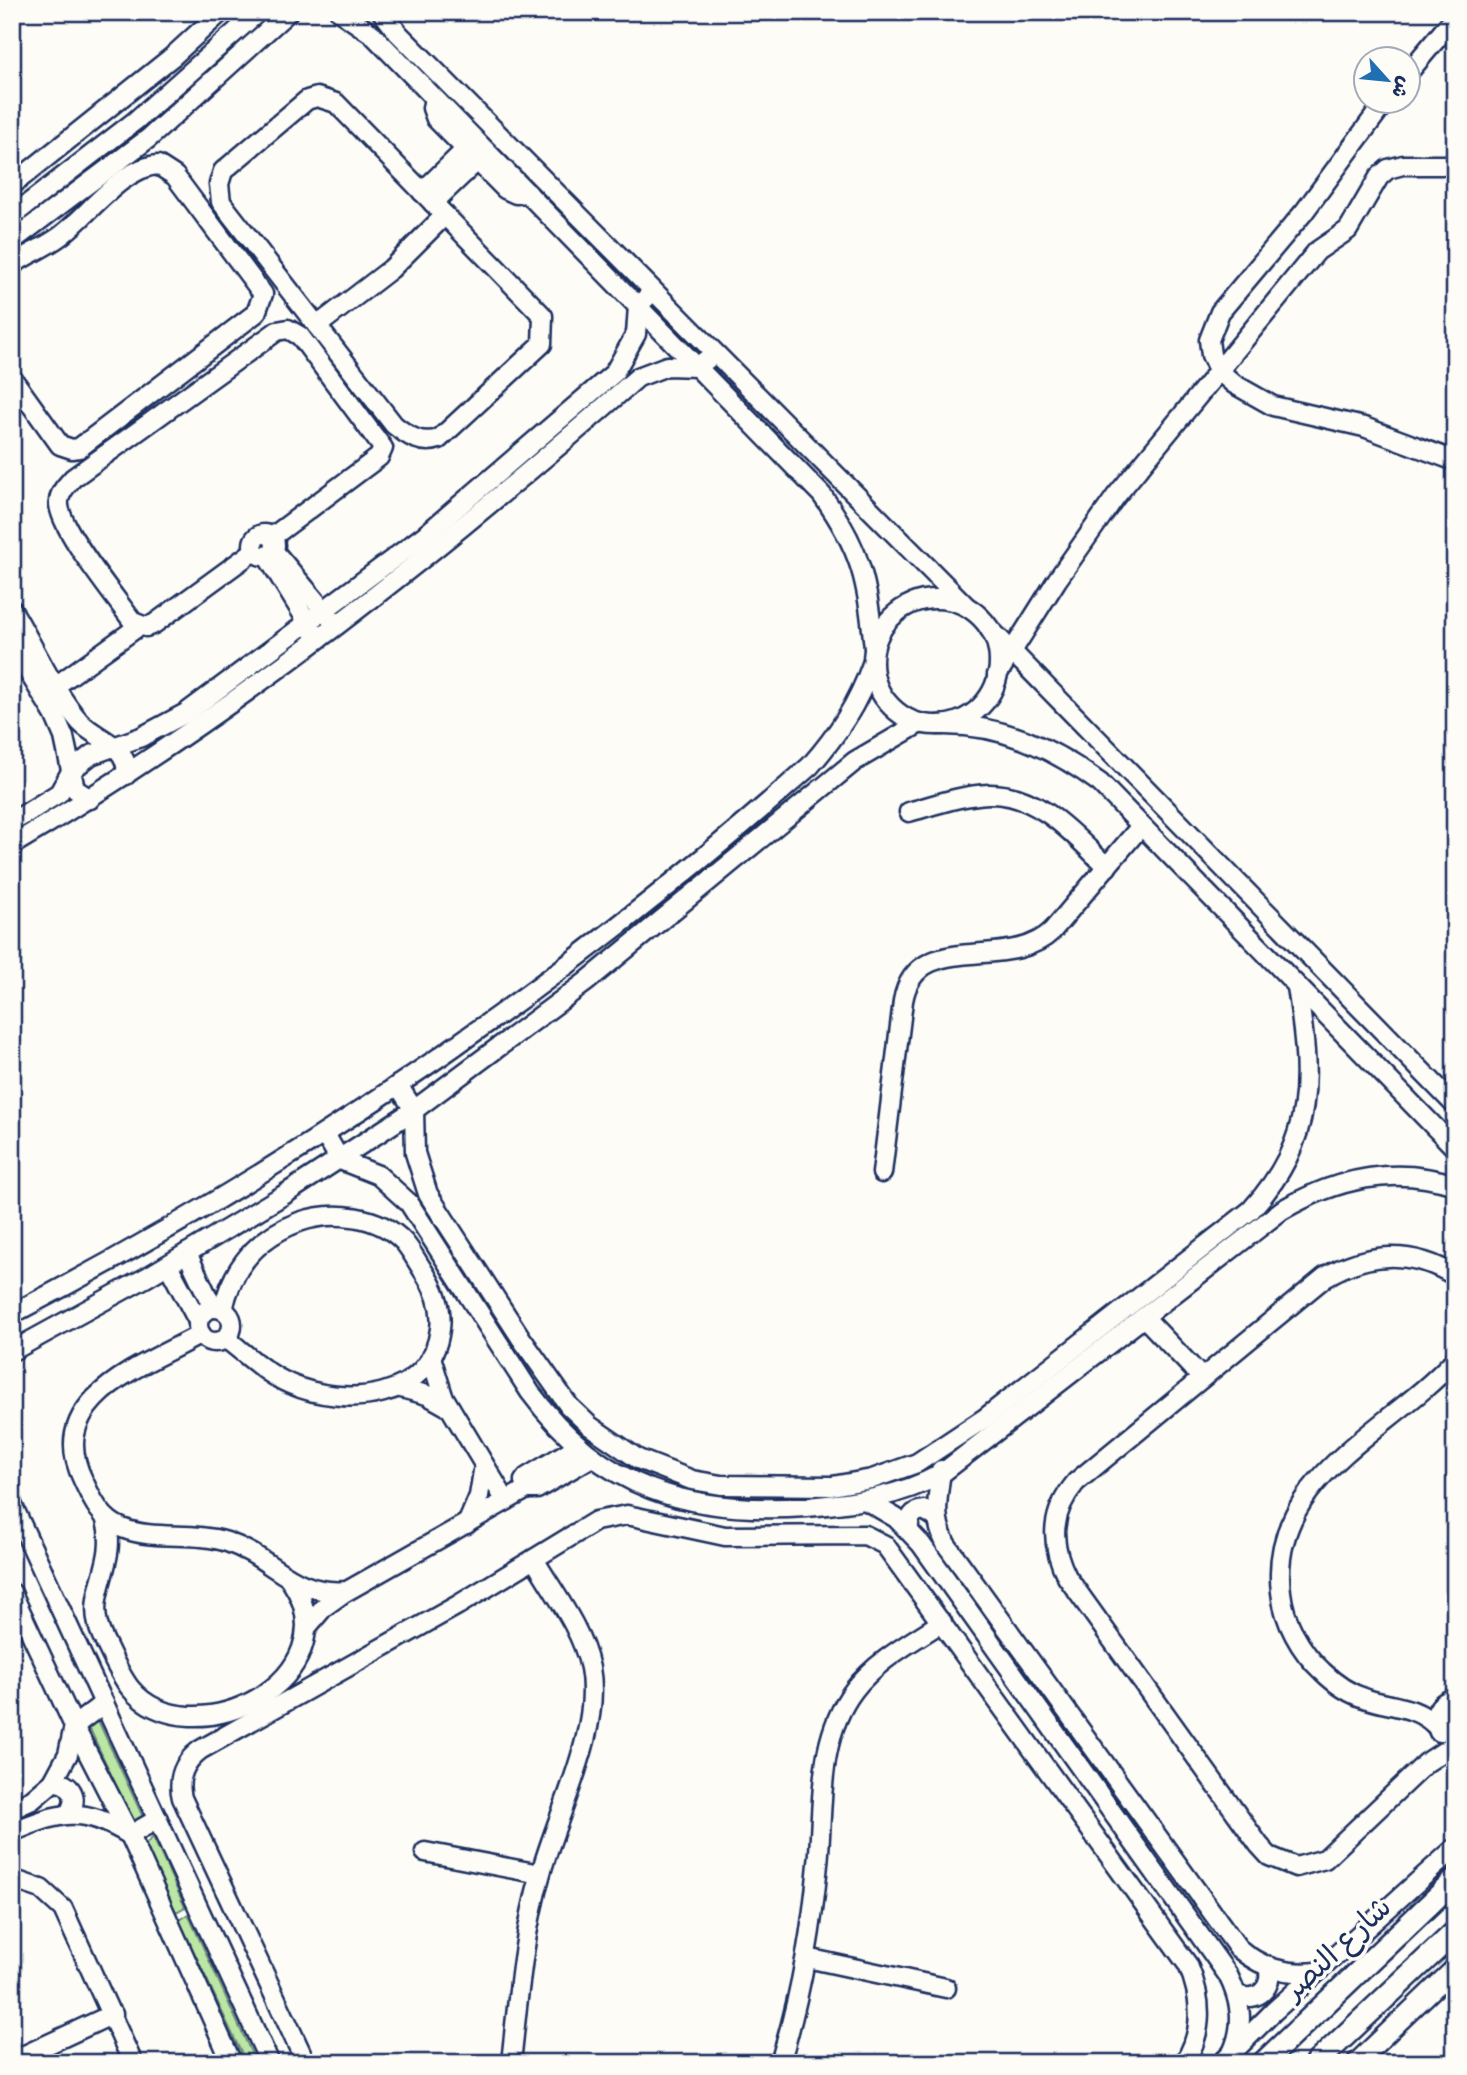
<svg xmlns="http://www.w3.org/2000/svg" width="1467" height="2075" font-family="'Indie Flower','Playpen Sans Arabic',sans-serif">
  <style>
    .green { fill: #bce6a3; stroke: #6c8a80; stroke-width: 2 }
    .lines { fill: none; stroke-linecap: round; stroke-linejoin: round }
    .minor-casing { stroke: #1b2f5e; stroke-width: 23 }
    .major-casing { stroke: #1b2f5e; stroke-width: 26 }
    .minor { stroke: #fdfcf7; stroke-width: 18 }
    .major { stroke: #fdfcf7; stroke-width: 21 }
    .labels { text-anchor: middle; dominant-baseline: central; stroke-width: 7; stroke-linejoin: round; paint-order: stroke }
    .street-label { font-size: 30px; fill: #1b2f5e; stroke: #fdfcf7 }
  </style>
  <rect width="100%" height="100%" fill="#fdfcf7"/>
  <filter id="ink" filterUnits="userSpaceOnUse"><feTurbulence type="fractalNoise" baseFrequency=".0143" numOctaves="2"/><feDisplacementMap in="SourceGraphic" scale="14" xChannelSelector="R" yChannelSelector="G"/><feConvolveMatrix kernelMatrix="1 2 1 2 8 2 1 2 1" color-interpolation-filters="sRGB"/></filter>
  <g filter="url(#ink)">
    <g class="green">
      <polygon points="96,1716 143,1817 134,1824 88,1725"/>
      <polygon points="153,1837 185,1907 176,1912 145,1845"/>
      <polygon points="188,1914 256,2063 246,2063 179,1920"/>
    </g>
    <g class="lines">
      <defs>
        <g id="minor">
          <path d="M340,12L372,34L822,495C862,551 867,581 874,648"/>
          <polyline points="382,12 398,33 966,606"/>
          <polyline points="1408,73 1455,17"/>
          <path d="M317,97L336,103L543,316L542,344L439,439C421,445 408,436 394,425L221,202L219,184L223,171L307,100Z"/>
          <polyline points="434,98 432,108 436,119 505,189 516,194 528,193"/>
          <polyline points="1385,102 1304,212 1220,312 1209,340 1211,355 1218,370 1234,384 1273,406 1364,427 1455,461"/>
          <polyline points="12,185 172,57 221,12"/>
          <polyline points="422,192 466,149"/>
          <polyline points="433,203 477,161"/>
          <polyline points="12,216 135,121 258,12"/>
          <polyline points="12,241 149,138 288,12"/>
          <path d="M12,265C27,254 44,248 59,237C87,217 122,167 158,165L175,176L263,294L256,313L79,448L72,449L60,445L12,378"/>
          <polyline points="317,326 391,269 445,215"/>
          <circle cx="264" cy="545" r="11"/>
          <path d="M254,551L154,624L146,627L133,622C117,599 56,525 59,501C60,491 67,485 73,478L277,331L288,329L300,336L383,448L379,457L272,537"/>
          <polyline points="267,556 313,631"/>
          <polyline points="278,556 330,618"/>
          <circle cx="936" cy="662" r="63"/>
          <path d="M12,610C32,643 55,694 80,722C97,740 130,745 126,775"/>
          <polyline points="989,628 1455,1105"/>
          <polyline points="12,645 54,714 64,737 75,789 90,799"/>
          <polyline points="997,675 1057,580 1116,496 1317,251 1348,230 1379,177 1388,169 1403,165 1455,165"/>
          <polyline points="57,685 139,626"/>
          <path d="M938,725C1000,723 1051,747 1100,783L1455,1148"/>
          <path d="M909,812C934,805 962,795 989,794C1039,793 1075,836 1107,867"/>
          <polyline points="12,822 59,793 72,770 91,755 141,737 186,713 425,535 614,373 636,334 638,306 653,291"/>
          <path d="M12,845C237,712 442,550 638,377L667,366L697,367L714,354"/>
          <path d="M398,1085L414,1110L415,1153L428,1194L521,1338L569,1406L590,1426L638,1459L692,1480L721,1485L832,1486L872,1479L917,1463L985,1418L1251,1210C1316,1138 1311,1078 1297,987"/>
          <path d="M325,1134L340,1160L378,1175L409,1203L530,1392C602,1490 689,1515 807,1507C855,1503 899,1497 941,1474L1282,1210C1336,1179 1393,1165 1455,1185"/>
          <path d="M882,1173L903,1001C916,927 1008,974 1052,931L1141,826"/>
          <polyline points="187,1253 213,1308"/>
          <polyline points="168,1265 198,1321"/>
          <path d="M1455,1276C1412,1249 1367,1252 1325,1277L1076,1482C1051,1512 1049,1542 1067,1577L1259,1845L1269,1856L1296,1867L1325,1859L1426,1763L1455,1744"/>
          <circle cx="215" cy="1325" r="17"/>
          <path d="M223,1310C232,1267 258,1237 299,1222C333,1210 379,1215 404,1242C411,1250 416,1260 422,1269C434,1287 443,1306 440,1329C431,1401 345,1408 290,1384C266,1374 246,1354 225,1338"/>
          <path d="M12,1314C299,1165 568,981 810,766C838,734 858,704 872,664"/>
          <polyline points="1144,1317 1202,1378"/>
          <path d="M201,1334C146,1365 43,1398 83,1480C92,1499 100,1519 122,1528C154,1541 193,1531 227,1542C274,1558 292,1596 347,1591L527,1489"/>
          <polyline points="12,1351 147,1277 282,1196 414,1110 586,982 855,761 920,723"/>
          <polyline points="431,1357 443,1396 506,1501"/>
          <polyline points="401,1388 427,1395 450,1408"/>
          <polyline points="578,1446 527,1477 524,1481 527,1489 537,1489 592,1457"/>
          <path d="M941,1470C938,1499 932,1516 946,1544L1238,1948C1261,1968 1286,1975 1317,1972"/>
          <path d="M865,1500L896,1518L921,1544L1228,1975C1241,2001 1245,2025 1232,2053"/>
          <polyline points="12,1504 270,2063"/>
          <path d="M105,1517C121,1565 82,1592 102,1636C110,1652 119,1674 130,1688C191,1762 356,1677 291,1581"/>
          <polyline points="467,1524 479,1496 484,1465"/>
          <path d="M909,1529C908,1518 913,1511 924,1510L935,1517"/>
          <polyline points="12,1593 74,1726 130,1835 232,2063"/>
          <polyline points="307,1627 324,1607 345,1592"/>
          <path d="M1435,1725C1416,1706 1392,1707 1367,1699C1350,1694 1334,1683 1322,1671C1300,1651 1284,1621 1281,1592C1267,1477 1390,1432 1455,1359"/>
          <path d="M1439,1732C1431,1716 1438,1702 1455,1698"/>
          <path d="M53,1782C72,1782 79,1798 69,1813"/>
          <polyline points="12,1809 32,1800 53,1782 68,1754 74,1726 104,1703"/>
          <path d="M12,1832C62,1811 82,1806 130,1835L158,1819"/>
          <polyline points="425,1852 540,1874"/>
          <polyline points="12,1879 41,1889 63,1909 133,2063"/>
          <polyline points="807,1958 946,1988"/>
          <path d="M1238,1995C1258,2003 1274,1987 1268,1967"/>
          <polyline points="12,2061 113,2014"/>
          <path d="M306,2063L182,1798C177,1778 184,1762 200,1750L458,1605L596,1521L627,1515L725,1536L865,1535L885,1545L1188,1965C1202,1998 1204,2032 1184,2063"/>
          <path d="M511,2063C518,1999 523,1935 541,1873C557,1813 602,1731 590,1668C582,1629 554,1593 534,1559"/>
          <path d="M780,2063C800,1998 812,1931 818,1864C824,1806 816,1740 854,1690C877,1660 912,1642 942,1622"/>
          <polyline points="1222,2063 1273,2012 1455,1848"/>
          <polyline points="1356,2063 1455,1968"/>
        </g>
        <g id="major">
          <polyline points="1263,2063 1455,1880"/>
          <polyline points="1316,2063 1455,1932"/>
        </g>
      </defs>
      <use href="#minor" class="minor-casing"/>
      <use href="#major" class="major-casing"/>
      <use href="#minor" class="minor"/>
      <use href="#major" class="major"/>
    </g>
  </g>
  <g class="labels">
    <g class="street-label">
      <text transform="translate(1339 1950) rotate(-43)">شارع النصر</text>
    </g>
  </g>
  <rect width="1467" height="2075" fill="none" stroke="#fdfcf7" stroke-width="42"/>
  <rect x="21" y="21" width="1425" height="2033" fill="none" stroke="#1b2f5e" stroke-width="2.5" filter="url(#ink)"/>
  <g transform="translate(1387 80) rotate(117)"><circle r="33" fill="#fdfcf7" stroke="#a3aaba" stroke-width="2"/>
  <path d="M0-5L12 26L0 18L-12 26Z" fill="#1f6fb2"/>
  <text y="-10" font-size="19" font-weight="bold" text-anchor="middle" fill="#1b2f5e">ش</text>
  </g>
</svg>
